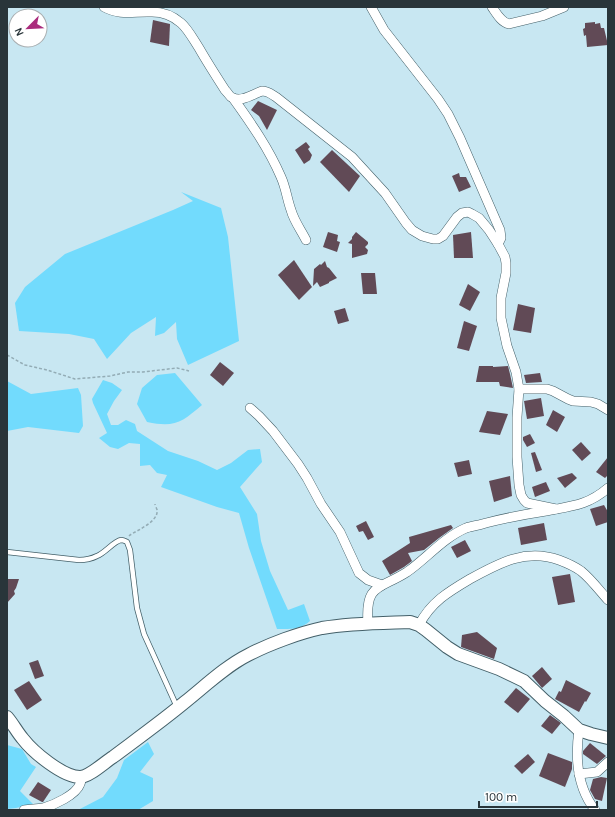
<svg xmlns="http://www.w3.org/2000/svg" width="615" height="817" font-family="Karla,sans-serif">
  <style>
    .green { fill: #72dbfd }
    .building { fill: #614a56 }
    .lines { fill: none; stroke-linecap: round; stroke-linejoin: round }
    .lane-casing { stroke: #446069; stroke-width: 6 }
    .street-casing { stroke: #446069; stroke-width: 10 }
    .secondary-casing { stroke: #446069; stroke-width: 14 }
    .path { stroke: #93acb5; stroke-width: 1.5; stroke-dasharray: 3 2; stroke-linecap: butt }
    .lane { stroke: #fff; stroke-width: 4.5 }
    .street { stroke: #fff; stroke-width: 9 }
    .secondary { stroke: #fff; stroke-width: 12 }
  </style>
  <rect width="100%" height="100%" fill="#c8e7f2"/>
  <g class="green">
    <polygon points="181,192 221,208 228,237 239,341 188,365 177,339 176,322 164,333 155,336 156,317 131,333 107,359 94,339 69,334 19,331 15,303 25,287 65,254 173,210 193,201"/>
    <path d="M175,373L202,405C182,422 175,428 147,422L137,404L142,388L157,375Z"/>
    <path d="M103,380L112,383L122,390L114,401L107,414L111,425H118L126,420L135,424L137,431L168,451L198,461L217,470L231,463L248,450L260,449L262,462L240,487L257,514L261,541L270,571L288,610L304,604L310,621C300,630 290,629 277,629L249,548L239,513L217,507L161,487L167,475L157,473L150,465L140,466V444L129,443L118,449L110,447L99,438L107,433L93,403L92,399Z"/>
    <polygon points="7,381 31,394 78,388 81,395 83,426 79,433 28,427 7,431"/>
    <polygon points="148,742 154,754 140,772 153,778 153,801 138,810 78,810 103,797 117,778 124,760"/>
    <polygon points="7,745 22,749 31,764 36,767 20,791 33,804 16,808 7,809"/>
  </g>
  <g class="building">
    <polygon points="153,20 170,24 169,46 150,42"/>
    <polygon points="595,22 595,24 600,23 601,28 604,28 608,45 587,47 586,35 584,36 583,29 585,28 585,23"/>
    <polygon points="258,101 277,110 267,130 259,116 251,110"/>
    <polygon points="306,142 310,147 308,149 312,155 310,160 304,164 295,150"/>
    <polygon points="332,150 360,176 349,192 320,162"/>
    <polygon points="459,173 460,177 466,177 471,187 459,192 452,176"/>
    <polygon points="328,232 338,235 337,241 340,242 337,252 323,247"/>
    <polygon points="356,232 368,242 368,244 365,247 368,250 367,254 352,258 352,244 348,243 352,239 352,237"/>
    <polygon points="471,232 473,258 454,258 453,235"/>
    <polygon points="294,260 312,287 299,300 278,275"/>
    <polygon points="325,261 327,267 329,268 337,278 329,282 329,283 320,287 317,282 313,286 314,269 320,264 321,265"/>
    <polygon points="361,273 375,273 377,294 363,294"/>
    <polygon points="468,284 480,292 470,311 459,305"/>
    <polygon points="518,304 535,308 531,333 513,330"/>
    <polygon points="345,308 349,321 338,324 334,311"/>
    <polygon points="464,321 477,326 469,351 457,348"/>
    <polygon points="220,362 234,373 223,386 210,375"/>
    <polygon points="479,366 493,366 493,367 508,366 510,374 513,388 500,386 499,382 476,382"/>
    <polygon points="540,373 542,382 526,383 524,375"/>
    <polygon points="541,398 544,416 527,419 524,401"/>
    <polygon points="553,410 565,417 557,432 546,425"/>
    <polygon points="487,411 508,414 500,435 479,432"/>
    <polygon points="530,434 535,443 527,447 523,440 523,437"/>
    <polygon points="581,442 591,453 582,461 572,450"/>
    <polygon points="535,452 542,470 536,472 531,453"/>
    <polygon points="608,457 608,475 605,478 596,472"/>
    <polygon points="469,460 472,474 458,477 454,463"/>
    <polygon points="572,473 577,478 565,488 557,478"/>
    <polygon points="510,476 512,496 494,502 489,481"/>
    <polygon points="546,482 550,491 535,497 532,487"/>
    <polygon points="604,505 608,512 608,522 596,526 590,509"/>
    <polygon points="366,521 374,537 368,540 363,531 359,532 356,526"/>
    <polygon points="544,523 547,540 521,545 518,528"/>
    <polygon points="451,525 453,528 439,538 424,550 408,553 412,561 404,567 390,575 382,561 410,543 409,537"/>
    <polygon points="465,540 471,551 457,558 451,547"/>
    <polygon points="570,574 575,602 558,605 552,577"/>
    <polygon points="7,579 19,579 16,588 14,591 15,594 7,603"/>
    <polygon points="477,632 497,648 494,659 461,647 462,635"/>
    <polygon points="38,660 44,676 35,679 29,663"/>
    <polygon points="542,667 552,679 542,688 532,676"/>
    <polygon points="566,680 591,693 586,702 585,701 579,712 555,699 559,691 561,692"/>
    <polygon points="29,681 42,700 27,710 14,690"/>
    <polygon points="516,688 530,699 518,713 504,702"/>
    <polygon points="550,715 561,723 552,734 541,726"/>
    <polygon points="590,743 606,756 597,764 583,754 583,751"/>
    <polygon points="548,753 572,762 572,769 565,787 539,776"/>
    <polygon points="528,754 535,762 522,774 514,766"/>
    <polygon points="601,777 607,778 602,801 595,799 590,790 593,779"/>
    <polygon points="38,782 51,790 43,802 42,802 29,795"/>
  </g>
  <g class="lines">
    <defs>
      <path id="lane" d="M7,552L79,560C85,560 91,559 97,556C105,553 114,541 121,540C124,540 125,541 127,542L130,550L137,608L144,634L177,707"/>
      <g id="street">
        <path d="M104,7C120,16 135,11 152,12C162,12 173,16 181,23C188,29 193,39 199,48C207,62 216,76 225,90C227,92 229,95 231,97C241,103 253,94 262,91C268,91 271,94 276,97L352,157L385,193L406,223L412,230L422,236L433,239H438L443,236L457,217L462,213L468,212L472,214L479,218L489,230L498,244L505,257L506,263V273L501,298V318L507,346L516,372L519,389L517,417V457L519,485L521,495L524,500L527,503L556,509"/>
        <polyline points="371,7 384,30 438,99 448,114 460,138 500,230 501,238 498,244"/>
        <path d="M492,7C497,14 501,22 509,24L542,16L564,7"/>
        <path d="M233,98C251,123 269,149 281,177C286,188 287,199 291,210C294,221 301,230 306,240"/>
        <polyline points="519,389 547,389 553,391 568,399 573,401 591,402 598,404 608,410"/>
        <polyline points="250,408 259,416 273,431 298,464 307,478 321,504 340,532 359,573 368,580 382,585"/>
        <path d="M368,624C365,583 379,590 407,572C427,558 443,538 466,528C472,526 480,525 486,523C506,518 526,514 546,511C571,506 587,506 608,488"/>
        <path d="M419,625C431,602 448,592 470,579C499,563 526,548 559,560C567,563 574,566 581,571C591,579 599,590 608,600"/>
        <path d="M579,730C575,758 577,787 595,810"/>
        <polyline points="579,774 597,772 608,762"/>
        <path d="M24,810C31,809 37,809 43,808C54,805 76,795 80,784C81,783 81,778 81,777"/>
      </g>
      <path id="secondary" d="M7,717C13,724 17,732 23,739C33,752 63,777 80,777C89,777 105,762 113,757C137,739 162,721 185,702C205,686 226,666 248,655C269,644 299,633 322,628C351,623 381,623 410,622L419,625L426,630L447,647L458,654L499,669L524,681L545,701L564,716L579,730L591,734L608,738"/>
    </defs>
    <use href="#lane" class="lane-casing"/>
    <use href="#street" class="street-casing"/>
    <use href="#secondary" class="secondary-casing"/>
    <g class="path">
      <polyline points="7,355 25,365 47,370 75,379 110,376 128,372 143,372 177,368 189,371"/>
      <path d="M129,536L130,535C138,530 159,521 157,510C157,509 155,505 155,504"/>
    </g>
    <use href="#lane" class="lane"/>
    <use href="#street" class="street"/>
    <use href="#secondary" class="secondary"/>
  </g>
  <rect width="615" height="817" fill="none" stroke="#29353a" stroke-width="16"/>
  <g transform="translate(28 28) rotate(246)"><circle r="19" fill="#ffffff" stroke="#a9aeb0"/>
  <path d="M0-3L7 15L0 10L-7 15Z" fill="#aa2c7d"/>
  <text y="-6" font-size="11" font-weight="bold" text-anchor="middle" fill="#29353a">N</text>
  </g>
  <path d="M479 801v6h118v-6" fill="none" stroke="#29353a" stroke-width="2"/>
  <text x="485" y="801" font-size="12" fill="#29353a" stroke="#ffffff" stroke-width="3" paint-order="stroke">100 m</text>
</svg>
